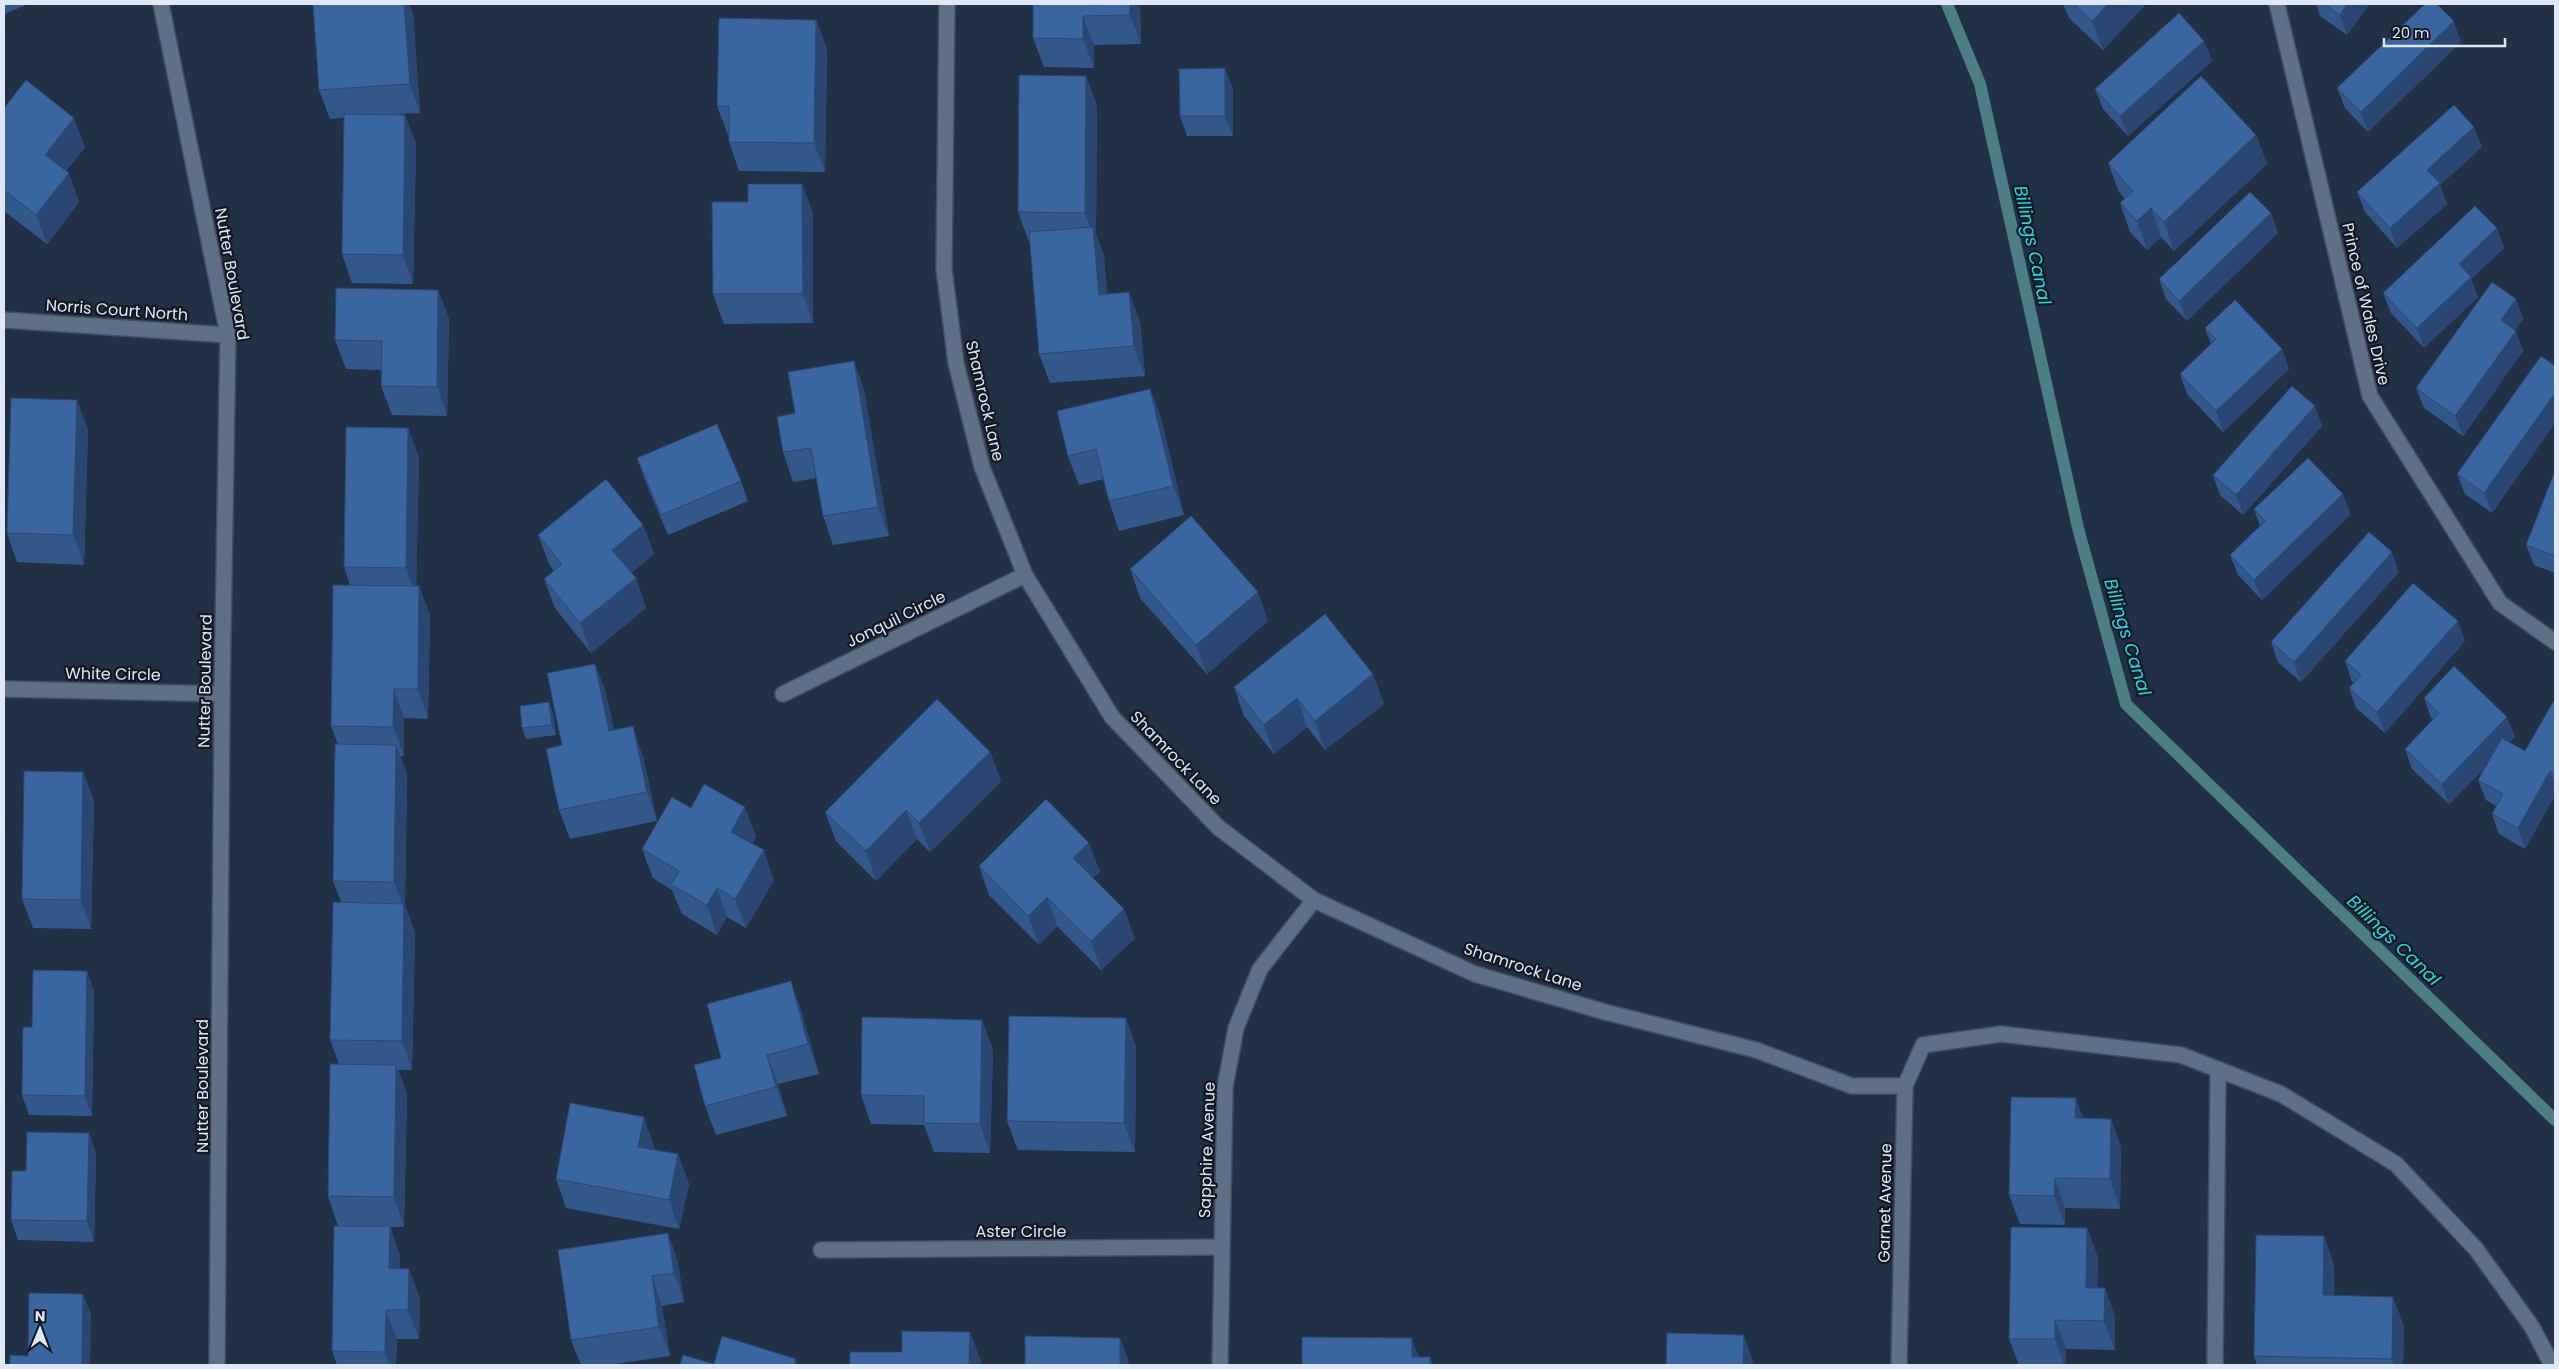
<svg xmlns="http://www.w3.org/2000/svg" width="2559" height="1369" font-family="Poppins,sans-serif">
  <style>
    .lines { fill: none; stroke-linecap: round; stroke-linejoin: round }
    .stream { stroke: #4b7e85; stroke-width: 12 }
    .minor-casing { stroke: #414e60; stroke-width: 18 }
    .minor { stroke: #5e7087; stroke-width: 15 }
    .wall { fill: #32588a }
    .shaded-wall { fill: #294770 }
    .building { fill: #3a66a0; stroke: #294770 }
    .labels { text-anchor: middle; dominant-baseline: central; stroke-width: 4.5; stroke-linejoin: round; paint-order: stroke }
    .street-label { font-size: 16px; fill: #dee8f6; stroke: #111821 }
    .water-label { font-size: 18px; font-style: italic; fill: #1ddbe8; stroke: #111821 }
  </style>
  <rect width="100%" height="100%" fill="#213145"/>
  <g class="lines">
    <polyline class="stream" points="1947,4 1980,84 2078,528 2126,704 2555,1120"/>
    <defs>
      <g id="minor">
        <polyline points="161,4 228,335 222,694 217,1365"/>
        <polyline points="947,4 944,269 956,363 982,467 1025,575 1112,717 1219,828 1314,900 1475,974 1605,1012 1756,1050 1852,1086 1905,1086"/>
        <polyline points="2277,4 2370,396 2500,603 2555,642"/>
        <polyline points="4,320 228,335"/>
        <polyline points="4,689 222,694"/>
        <polyline points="783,694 1025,575"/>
        <polyline points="821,1250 1222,1247"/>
        <polyline points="1220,1365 1225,1087 1236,1028 1260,969 1314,900"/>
        <polyline points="1899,1365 1905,1086 1923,1045 2001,1034 2181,1055 2281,1094 2396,1164 2476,1249 2532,1327 2552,1365"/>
        <polyline points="2215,1365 2218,1069"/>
      </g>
    </defs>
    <use href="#minor" class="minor-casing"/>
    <use href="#minor" class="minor"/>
  </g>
  <g class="wall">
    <polygon points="4,4 29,4 4,14"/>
    <polygon points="313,4 409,4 413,14 420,113 397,114 416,144 413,284 352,283 342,254 344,118 330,119 319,90"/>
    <polygon points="1033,4 1140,4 1141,44 1094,45 1094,68 1044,67 1033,38"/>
    <polygon points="2063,4 2146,4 2103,50 2069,18"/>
    <polygon points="2316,4 2369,4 2347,35 2320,16"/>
    <polygon points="816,20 827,49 825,172 739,171 729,142 729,135 728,135 717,106"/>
    <polygon points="2204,41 2212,61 2128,136 2103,109 2095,89"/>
    <polygon points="2461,42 2368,132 2345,108 2337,88"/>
    <polygon points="1086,76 1097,106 1096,234 1104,256 1107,294 1140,321 1145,376 1050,383 1039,354 1030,242 1029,242 1018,212"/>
    <polygon points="1233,88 1233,136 1187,136 1180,116"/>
    <polygon points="4,108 85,147 66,171 79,202 47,244 4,211"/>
    <polygon points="2256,135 2267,164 2174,251 2161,237 2147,250 2130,232 2120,203 2125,199 2119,192 2108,163"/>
    <polygon points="2482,147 2440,185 2447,204 2397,248 2365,212 2357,192"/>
    <polygon points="802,184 813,213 813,323 724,324 713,294 748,202"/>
    <polygon points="2271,213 2278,233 2187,321 2166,299 2159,279"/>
    <polygon points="2497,228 2504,248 2471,279 2478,297 2424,348 2391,313 2383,293"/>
    <polygon points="438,290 449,319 447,416 392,415 381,386 381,370 346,369 335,340"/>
    <polygon points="2516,299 2523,319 2515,330 2523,351 2463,436 2424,408 2416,388"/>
    <polygon points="2205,328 2282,349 2289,369 2223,432 2187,394 2180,374 2211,344"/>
    <polygon points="854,361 864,390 889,536 833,545 823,516 816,478 793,482 783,452 795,413"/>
    <polygon points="2555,366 2555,423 2492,513 2465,494 2457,474"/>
    <polygon points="1150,389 1161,418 1184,515 1119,531 1109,501 1104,479 1079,485 1068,456"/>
    <polygon points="2315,406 2322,426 2243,515 2220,495 2213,475"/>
    <polygon points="408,428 419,458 416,586 419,586 430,615 428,719 404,718 404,756 400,756 407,774 405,905 415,933 412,1070 398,1070 407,1094 404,1227 338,1226 328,1196 339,1064 330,1040 341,902 333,881 338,744 331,726 350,585 344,567"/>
    <polygon points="88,429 84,565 17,562 7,533"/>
    <polygon points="637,458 741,481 748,501 668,535 644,478"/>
    <polygon points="2555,471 2555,573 2534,565 2526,545"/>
    <polygon points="2254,509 2351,514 2262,600 2238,575 2230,555 2260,526"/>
    <polygon points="643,525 654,554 631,573 636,578 646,608 591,653 555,608 544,579 554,571 549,564 538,535"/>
    <polygon points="1130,569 1268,621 1207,674 1140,598"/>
    <polygon points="2399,572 2301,682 2278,662 2271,642"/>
    <polygon points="2458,621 2465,641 2385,733 2356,708 2349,688 2354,683 2352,681 2345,661"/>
    <polygon points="595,664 606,693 614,730 643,756 657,821 570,839 559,810 562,745"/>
    <polygon points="1234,687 1384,704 1325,750 1307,727 1274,754 1244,716"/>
    <polygon points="2424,698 2515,737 2509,742 2525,751 2555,703 2555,795 2525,849 2499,834 2492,814 2496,806 2486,800 2478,780 2487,766 2449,804 2412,769 2405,749 2433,720 2431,718"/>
    <polygon points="553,713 556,735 526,739 522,728"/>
    <polygon points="990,752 1001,781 930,852 917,839 876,881 836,841 825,812"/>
    <polygon points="83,772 94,801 91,929 33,928 22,899"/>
    <polygon points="691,808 756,837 752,843 774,880 746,928 727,917 717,935 682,914 672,890 653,878 642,849"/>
    <polygon points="1089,843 1100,872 1093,878 1135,938 1101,970 1057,926 1039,945 989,895 979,866"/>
    <polygon points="94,991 92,1116 29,1115 22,1095 32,1027"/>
    <polygon points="801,1010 819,1074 778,1084 787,1116 716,1135 705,1106 721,1058"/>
    <polygon points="1126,1018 1136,1047 1135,1152 1018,1150 1007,1121"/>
    <polygon points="993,1049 990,1153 934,1152 924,1125 871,1124 861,1095"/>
    <polygon points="2076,1098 2083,1118 2111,1119 2121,1148 2120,1209 2065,1208 2065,1225 2020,1224 2009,1195"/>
    <polygon points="654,1146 654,1150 678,1154 689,1184 679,1229 566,1208 556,1179"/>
    <polygon points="96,1153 94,1242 18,1240 11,1220 26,1171"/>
    <polygon points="390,1226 400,1256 400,1269 420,1298 419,1339 397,1339 396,1365 337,1365 332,1351"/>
    <polygon points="2087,1228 2098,1258 2097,1288 2105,1288 2115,1317 2115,1350 2066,1349 2066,1365 2019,1365 2009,1339"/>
    <polygon points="668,1233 678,1263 684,1302 662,1306 670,1356 608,1365 581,1365 571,1340"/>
    <polygon points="2324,1236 2334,1265 2334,1296 2404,1326 2403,1365 2257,1365 2254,1356"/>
  </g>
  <g class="shaded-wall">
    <polygon points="404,4 409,4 413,14 420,113 410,84"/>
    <polygon points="1130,4 1140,4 1141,44 1130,15"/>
    <polygon points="2108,4 2146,4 2103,50 2092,21"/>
    <polygon points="2347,4 2369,4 2347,35 2340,15"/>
    <polygon points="1083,16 1094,45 1094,68 1083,39"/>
    <polygon points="816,20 827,49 825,172 814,143"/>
    <polygon points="2454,21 2461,42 2368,132 2361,112"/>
    <polygon points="2204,41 2212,61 2128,136 2120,116"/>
    <polygon points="1225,68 1233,88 1233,136 1225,116"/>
    <polygon points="1086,76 1097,106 1096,234 1104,256 1109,324 1099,295 1094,238 1085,213"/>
    <polygon points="405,115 416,144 413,284 403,255"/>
    <polygon points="74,118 85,147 56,184 45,155"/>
    <polygon points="2474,127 2482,147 2440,185 2447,204 2397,248 2390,228 2427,170"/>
    <polygon points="2256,135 2267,164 2174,251 2164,222"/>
    <polygon points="69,173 79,202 47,244 36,215"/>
    <polygon points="802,184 813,213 813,323 803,294"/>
    <polygon points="2151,208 2161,237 2147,250 2137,221"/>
    <polygon points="2271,213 2278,233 2187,321 2179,301"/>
    <polygon points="2497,228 2504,248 2471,279 2478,297 2424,348 2417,328 2459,264"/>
    <polygon points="438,290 449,319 447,416 437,387"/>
    <polygon points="1129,292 1140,321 1145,376 1134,346"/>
    <polygon points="2516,299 2523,319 2508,340 2501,320"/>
    <polygon points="2516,331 2523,351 2463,436 2455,416"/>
    <polygon points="2282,349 2289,369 2223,432 2216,411"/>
    <polygon points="854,361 864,390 889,536 878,507"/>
    <polygon points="1150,389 1161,418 1184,515 1173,486"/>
    <polygon points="2555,393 2555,423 2492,513 2484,493"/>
    <polygon points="77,400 88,429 84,565 73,535"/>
    <polygon points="2315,406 2322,426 2243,515 2236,495"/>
    <polygon points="408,428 419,458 416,597 406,568"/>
    <polygon points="2343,494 2351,514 2262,600 2254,580"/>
    <polygon points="643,525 654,554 623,579 612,550"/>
    <polygon points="2392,552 2399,572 2301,682 2294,662"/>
    <polygon points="636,578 646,608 591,653 580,623"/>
    <polygon points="419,586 430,615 428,719 418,689"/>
    <polygon points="1258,592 1268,621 1207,674 1196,645"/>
    <polygon points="2458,621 2465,641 2385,733 2377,712"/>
    <polygon points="595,664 606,693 620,760 609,731"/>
    <polygon points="1373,674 1384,704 1325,750 1315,721"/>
    <polygon points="394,689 404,718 404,756 393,727"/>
    <polygon points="1297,698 1307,727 1274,754 1264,725"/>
    <polygon points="549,702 553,713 556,735 552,725"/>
    <polygon points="2507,717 2515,737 2449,804 2442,784"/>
    <polygon points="633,726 643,756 657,821 647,792"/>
    <polygon points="396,745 407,774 405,905 415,933 412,1070 402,1041 404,909 394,882"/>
    <polygon points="990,752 1001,781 930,852 919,823"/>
    <polygon points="2550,771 2555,784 2555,795 2525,849 2518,828"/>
    <polygon points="83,772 94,801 91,929 81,900"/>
    <polygon points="745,807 756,837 742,861 731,832"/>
    <polygon points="906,810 917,839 876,881 866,851"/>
    <polygon points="1089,843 1100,872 1084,887 1073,858"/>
    <polygon points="764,850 774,880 746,928 735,899"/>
    <polygon points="717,888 727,917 717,935 707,905"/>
    <polygon points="1047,897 1057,926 1039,945 1028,916"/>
    <polygon points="1124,909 1135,938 1101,970 1091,941"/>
    <polygon points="87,971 94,991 92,1116 85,1096"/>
    <polygon points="791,981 801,1010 819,1074 808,1044"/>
    <polygon points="1126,1018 1136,1047 1135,1152 1124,1123"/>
    <polygon points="982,1020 993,1049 990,1153 980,1124"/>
    <polygon points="767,1055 778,1084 787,1116 776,1087"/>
    <polygon points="396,1065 407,1094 404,1227 394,1197"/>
    <polygon points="2076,1098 2086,1127 2075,1118"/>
    <polygon points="644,1117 654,1146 649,1176 638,1147"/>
    <polygon points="2111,1119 2121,1148 2120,1209 2110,1179"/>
    <polygon points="89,1133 96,1153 94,1242 87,1221"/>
    <polygon points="678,1154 689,1184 679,1229 669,1200"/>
    <polygon points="2055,1178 2065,1208 2065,1225 2054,1196"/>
    <polygon points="390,1226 400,1256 400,1298 389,1268"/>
    <polygon points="2087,1228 2098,1258 2097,1317 2086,1288"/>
    <polygon points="668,1233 678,1263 684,1302 674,1273"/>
    <polygon points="2324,1236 2334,1265 2333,1325 2323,1295"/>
    <polygon points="409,1269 420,1298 419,1339 408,1310"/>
    <polygon points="652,1276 662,1306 670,1356 659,1327"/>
    <polygon points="2105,1288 2115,1317 2115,1350 2104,1321"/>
    <polygon points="83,1294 91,1314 90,1365 82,1365"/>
    <polygon points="2393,1297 2404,1326 2403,1365 2394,1365 2392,1359"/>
    <polygon points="386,1310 397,1339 396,1365 390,1365 385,1352"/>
    <polygon points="2055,1320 2066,1349 2066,1365 2064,1365 2055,1339"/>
    <polygon points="970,1332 981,1361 980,1365 969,1365"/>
    <polygon points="1744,1335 1754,1364 1754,1365 1743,1365"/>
    <polygon points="1120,1338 1130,1365 1120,1365"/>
    <polygon points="1412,1338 1422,1365 1412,1357"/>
    <polygon points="1430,1357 1433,1365 1430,1365"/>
    <polygon points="796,1359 798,1365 794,1365"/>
  </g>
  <g class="building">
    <polygon points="313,4 404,4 410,84 319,90"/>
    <polygon points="1033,4 1130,4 1130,15 1083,16 1083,39 1033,38"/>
    <polygon points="2074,4 2108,4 2092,21"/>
    <polygon points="2324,4 2347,4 2340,15"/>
    <polygon points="2425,4 2437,4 2454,21 2361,112 2337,88"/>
    <polygon points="2179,13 2204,41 2120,116 2095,89"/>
    <polygon points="719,18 816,20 814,143 729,142 729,106 717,106"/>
    <polygon points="1225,68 1225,116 1180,116 1179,69"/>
    <polygon points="1019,75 1086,76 1085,213 1018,212"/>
    <polygon points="2201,76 2256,135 2164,222 2151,208 2137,221 2120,203 2133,191 2108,163"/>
    <polygon points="26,80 74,118 45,155 69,173 36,215 4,190 4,108"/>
    <polygon points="2454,105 2474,127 2427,170 2440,183 2390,228 2357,192"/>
    <polygon points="344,114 405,115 403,255 342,254"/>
    <polygon points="748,184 802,184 803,294 713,294 712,202 748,202"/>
    <polygon points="2250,192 2271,213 2179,301 2159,279"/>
    <polygon points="2475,206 2497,228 2459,264 2471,277 2417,328 2383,293"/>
    <polygon points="1093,227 1099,295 1129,292 1134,346 1039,354 1029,232"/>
    <polygon points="2492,282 2516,299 2501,320 2516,331 2455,416 2416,388"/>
    <polygon points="336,288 438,290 437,387 381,386 382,341 335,340"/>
    <polygon points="2235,300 2282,349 2216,411 2180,374 2216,339 2205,328"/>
    <polygon points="2541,356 2555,366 2555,393 2484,493 2457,474"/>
    <polygon points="854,361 878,507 823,516 811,448 783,452 777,417 795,413 788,372"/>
    <polygon points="2292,386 2315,406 2236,495 2213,475"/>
    <polygon points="1150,389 1173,486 1109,501 1096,449 1068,456 1057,411"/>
    <polygon points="11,398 77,400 73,535 7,533"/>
    <polygon points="717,424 741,481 661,515 637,458"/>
    <polygon points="346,427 408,428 406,568 344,567"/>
    <polygon points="2308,458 2343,494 2254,580 2230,555 2265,521 2254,509"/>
    <polygon points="2555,471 2555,556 2526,545"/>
    <polygon points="606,479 643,525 612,550 636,578 580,623 544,579 562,564 538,535"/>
    <polygon points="1191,516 1258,592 1196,645 1130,569"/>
    <polygon points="2369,532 2392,552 2294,662 2271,642"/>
    <polygon points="2413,583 2458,621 2377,712 2349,688 2361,675 2345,661"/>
    <polygon points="333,585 419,586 418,689 394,689 393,727 331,726"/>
    <polygon points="1325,614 1373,674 1315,721 1297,698 1264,725 1234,687"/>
    <polygon points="595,664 609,731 633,726 647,792 559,810 546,749 562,745 547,673"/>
    <polygon points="2454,666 2507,717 2442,784 2405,749 2439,713 2424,698"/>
    <polygon points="937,699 990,752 919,823 906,810 866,851 825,812"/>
    <polygon points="549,702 552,725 522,728 520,706"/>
    <polygon points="2553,702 2555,703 2555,774 2550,771 2518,828 2492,814 2503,794 2478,780 2502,738 2525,751"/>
    <polygon points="335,744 396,745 394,882 333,881"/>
    <polygon points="24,771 83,772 81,900 22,899"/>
    <polygon points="704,784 745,807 731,832 764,850 735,899 717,888 707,905 671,885 679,871 642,849 672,797 691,808"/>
    <polygon points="1046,799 1089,843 1073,858 1124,909 1091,941 1047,897 1028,916 979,866"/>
    <polygon points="333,902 404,904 402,1041 330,1040"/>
    <polygon points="33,970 87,971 85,1096 22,1095 23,1027 32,1027"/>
    <polygon points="791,981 808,1044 767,1055 776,1087 705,1106 694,1065 721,1058 707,1004"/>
    <polygon points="1009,1016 1126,1018 1124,1123 1007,1121"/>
    <polygon points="862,1017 982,1020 980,1124 924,1123 924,1096 861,1095"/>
    <polygon points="330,1064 396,1065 394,1197 328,1196"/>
    <polygon points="2011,1097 2076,1098 2075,1118 2111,1119 2110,1179 2055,1178 2054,1196 2009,1195"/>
    <polygon points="570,1103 644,1117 638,1147 678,1154 669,1200 556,1179"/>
    <polygon points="27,1132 89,1133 87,1221 11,1220 12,1171 26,1171"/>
    <polygon points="334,1226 390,1226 389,1268 409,1269 408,1310 386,1310 385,1352 332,1351"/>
    <polygon points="2011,1227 2087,1228 2086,1288 2105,1288 2104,1321 2055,1320 2055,1339 2009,1339"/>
    <polygon points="668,1233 674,1273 652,1276 659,1327 571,1340 558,1250"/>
    <polygon points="2256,1235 2324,1236 2323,1295 2393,1297 2392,1359 2254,1356"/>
    <polygon points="29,1293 83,1294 82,1365 10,1365 10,1355 28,1356"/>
    <polygon points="902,1331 970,1332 969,1365 850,1365 850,1352 902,1352"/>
    <polygon points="1667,1333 1744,1335 1743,1365 1666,1365"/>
    <polygon points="722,1336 796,1359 794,1365 680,1365 683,1355 714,1364"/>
    <polygon points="1025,1336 1120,1338 1120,1365 1025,1365"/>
    <polygon points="1302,1337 1412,1338 1412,1357 1430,1357 1430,1365 1302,1365"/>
  </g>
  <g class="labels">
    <g class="street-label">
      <text transform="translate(232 274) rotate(80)">Nutter Boulevard</text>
      <text transform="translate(2366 304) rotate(77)">Prince of Wales Drive</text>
      <text transform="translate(117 310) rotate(4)">Norris Court North</text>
      <text transform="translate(985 401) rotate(77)">Shamrock Lane</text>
      <text transform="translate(896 619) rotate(-26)">Jonquil Circle</text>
      <text transform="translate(113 674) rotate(1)">White Circle</text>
      <text transform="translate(205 681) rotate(-89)">Nutter Boulevard</text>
      <text transform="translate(1176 758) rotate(46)">Shamrock Lane</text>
      <text transform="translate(1523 967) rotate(18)">Shamrock Lane</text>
      <text transform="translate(202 1086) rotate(-90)">Nutter Boulevard</text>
      <text transform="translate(1207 1150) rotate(-88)">Sapphire Avenue</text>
      <text transform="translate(1885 1203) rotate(-89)">Garnet Avenue</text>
      <text x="1021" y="1231">Aster Circle</text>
    </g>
    <g class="water-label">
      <text transform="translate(2033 245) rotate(78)">Billings Canal</text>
      <text transform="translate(2128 637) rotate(73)">Billings Canal</text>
      <text transform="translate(2394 940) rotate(44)">Billings Canal</text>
    </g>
  </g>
  <rect width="2559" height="1369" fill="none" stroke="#dee8f6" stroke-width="10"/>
  <g transform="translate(40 1329) rotate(1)" stroke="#111821" stroke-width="4" paint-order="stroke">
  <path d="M0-4L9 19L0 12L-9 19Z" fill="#dee8f6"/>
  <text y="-8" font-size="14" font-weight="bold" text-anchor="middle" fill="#dee8f6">N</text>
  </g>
  <path d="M2384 38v8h121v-8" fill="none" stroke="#dee8f6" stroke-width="2.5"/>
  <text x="2392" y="38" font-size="15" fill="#dee8f6" stroke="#111821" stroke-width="4" paint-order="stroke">20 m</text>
</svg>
